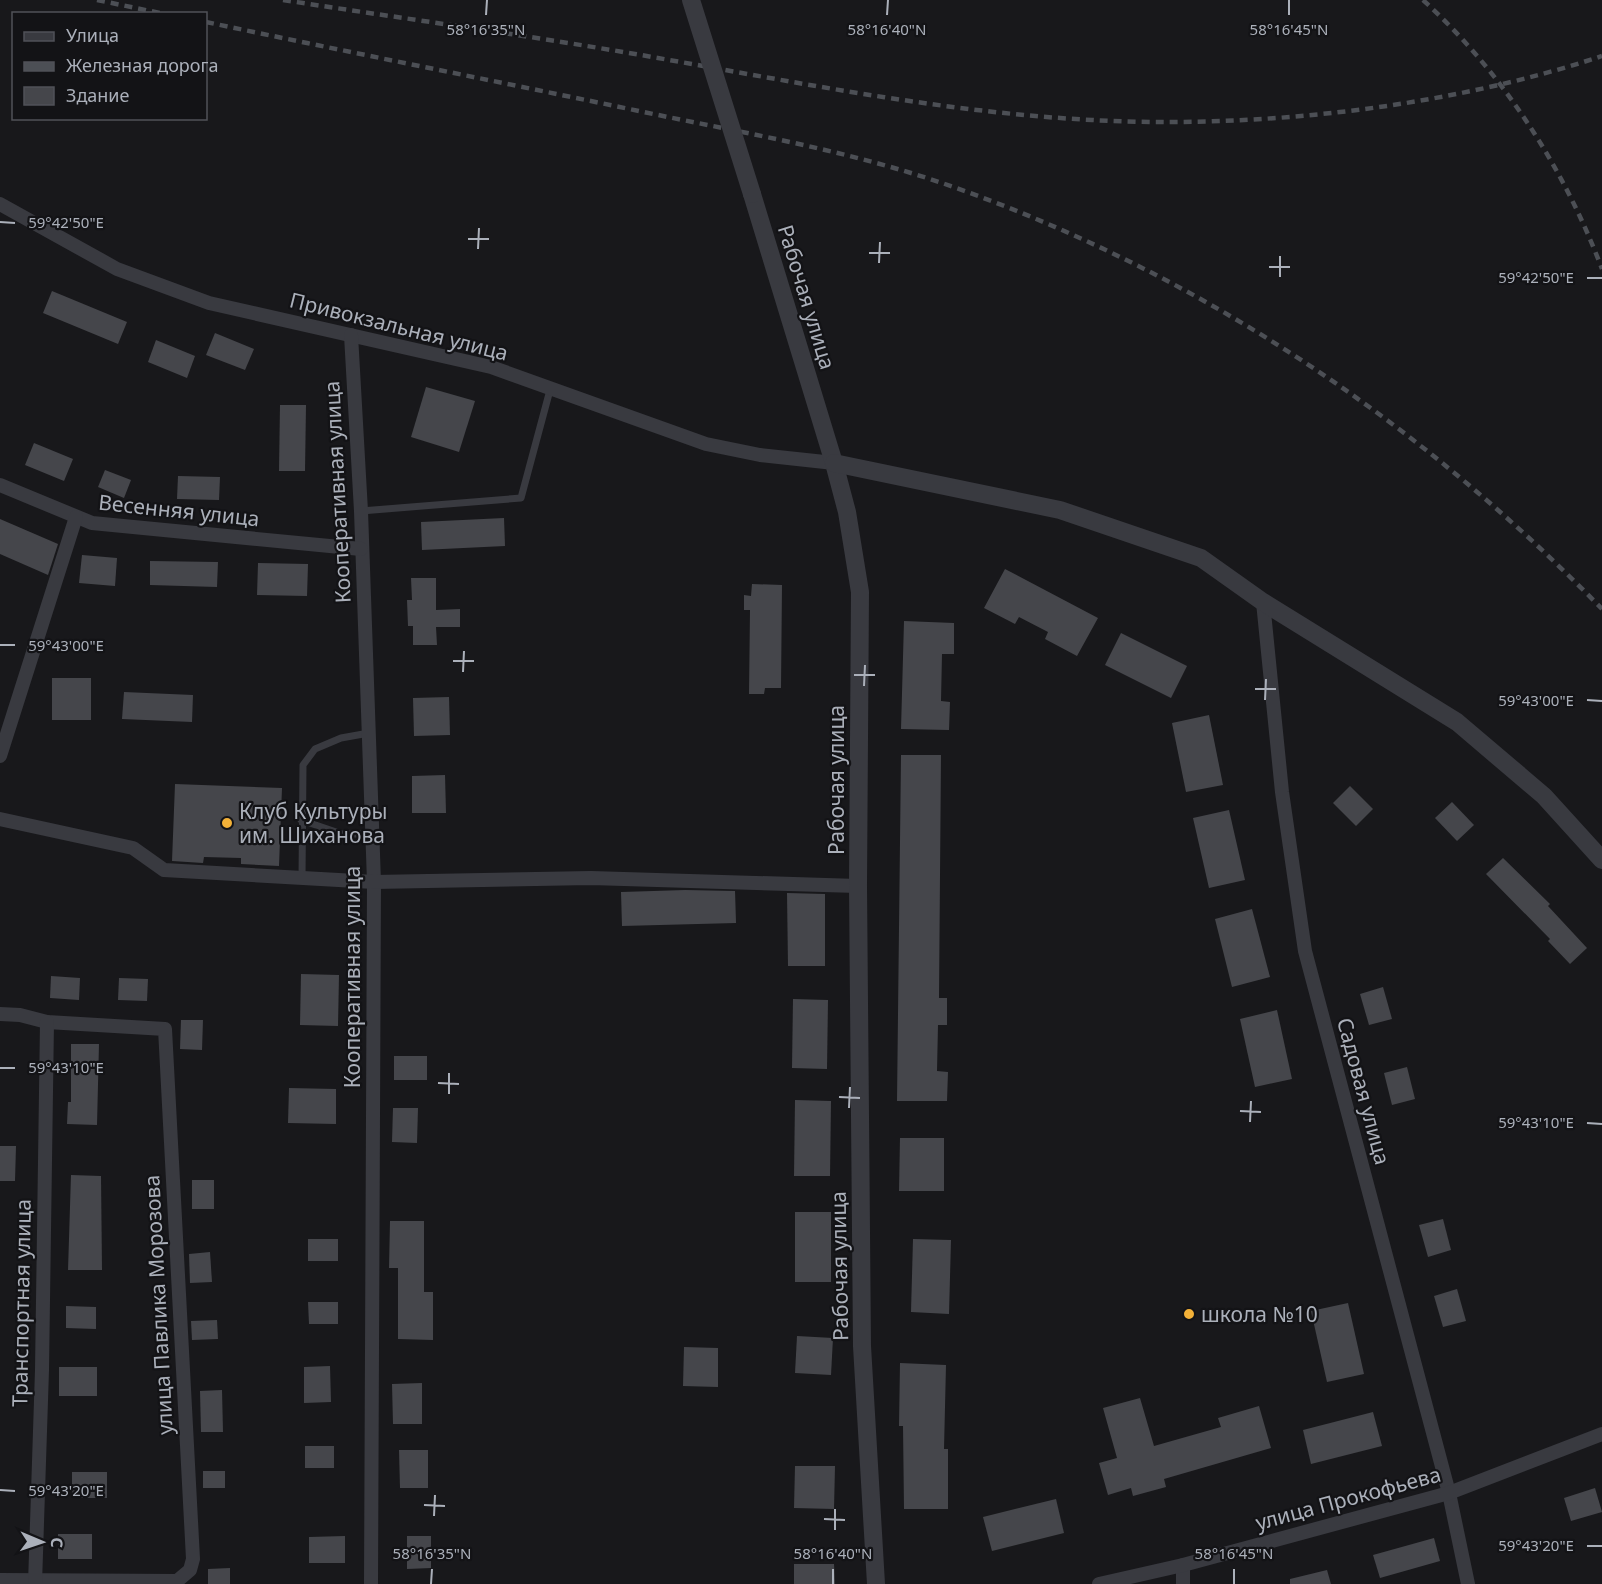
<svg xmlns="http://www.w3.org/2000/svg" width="1602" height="1584" font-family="'Noto Sans',sans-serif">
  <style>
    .building { fill: #45464b }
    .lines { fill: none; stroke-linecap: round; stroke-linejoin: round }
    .service { stroke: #393a40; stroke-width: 7 }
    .minor { stroke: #393a40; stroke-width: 14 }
    .tertiary { stroke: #393a40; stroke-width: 18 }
    .rail { stroke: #4c4f55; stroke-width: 4.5; stroke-dasharray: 8 6; stroke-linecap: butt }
    .tertiary-bridge { stroke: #393a40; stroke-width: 18 }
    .ticks { fill: none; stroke: #abb0ba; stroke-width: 2 }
    .poi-dot { fill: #f3b138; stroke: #131316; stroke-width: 2 }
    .labels { text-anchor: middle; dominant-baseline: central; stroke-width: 4.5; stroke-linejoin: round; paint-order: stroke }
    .street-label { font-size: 21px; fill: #abb0ba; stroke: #131316 }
    .poi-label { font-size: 21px; fill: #abb0ba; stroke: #131316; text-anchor: start }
    .ticks-label { font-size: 15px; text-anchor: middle; fill: #abb0ba; stroke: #131316; stroke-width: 4.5; stroke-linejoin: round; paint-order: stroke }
  </style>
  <rect width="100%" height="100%" fill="#18181b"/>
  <g class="building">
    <polygon points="52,291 127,322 118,344 43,313"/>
    <polygon points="215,333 254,349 245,370 206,355"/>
    <polygon points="156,340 195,356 187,378 148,362"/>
    <polygon points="426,387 475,401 459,452 411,437"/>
    <polygon points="280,405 306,405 305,471 279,471"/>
    <polygon points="34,443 73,459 64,481 25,465"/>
    <polygon points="105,470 131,480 124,498 98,487"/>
    <polygon points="178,476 220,477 219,500 177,499"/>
    <polygon points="504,518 505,546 422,550 421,522"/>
    <polygon points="0,519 58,544 48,575 0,554"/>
    <polygon points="82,555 117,558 115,586 79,583"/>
    <polygon points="150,561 218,562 217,587 150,585"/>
    <polygon points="258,563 308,564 307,596 257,595"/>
    <polygon points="1005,569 1098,618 1077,656 1045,639 1048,632 1019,617 1015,624 984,608"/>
    <polygon points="411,578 436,578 436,610 460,609 460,627 436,627 437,645 413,645 413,626 408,626 407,600 412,600"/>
    <polygon points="752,584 782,585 781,688 765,688 764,694 749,694 750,610 744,610 744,595 751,596"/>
    <polygon points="904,621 954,623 954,654 942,654 941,701 950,702 949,730 901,729"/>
    <polygon points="1121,633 1187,666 1171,698 1105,665"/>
    <rect x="52" y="678" width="39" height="42"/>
    <polygon points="124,692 193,695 192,722 122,719"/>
    <polygon points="449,697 450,735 414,736 413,698"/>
    <polygon points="1209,715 1223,785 1186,792 1172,723"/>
    <polygon points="901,755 941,755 939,998 947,998 947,1025 938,1025 937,1071 948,1072 947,1101 897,1101"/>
    <polygon points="445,775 446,813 412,813 412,776"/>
    <polygon points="175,784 282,788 279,866 241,864 241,858 204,857 203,863 172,861"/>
    <polygon points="1350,786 1373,809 1356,826 1333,803"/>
    <polygon points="1452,802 1474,825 1457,841 1435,818"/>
    <polygon points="1229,810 1245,880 1209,888 1193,818"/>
    <polygon points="1503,858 1550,904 1548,906 1587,948 1570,964 1548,941 1550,939 1486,874"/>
    <polygon points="685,890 735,891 736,923 622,926 621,892"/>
    <polygon points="787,893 825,894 825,966 788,966"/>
    <polygon points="1252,909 1270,977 1232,987 1215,919"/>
    <polygon points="301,974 339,975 338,1026 300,1025"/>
    <polygon points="51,976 80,978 79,1000 50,998"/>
    <polygon points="119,978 148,979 147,1001 118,1000"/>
    <polygon points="1383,987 1392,1019 1369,1025 1360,994"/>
    <polygon points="793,999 828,1000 827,1069 792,1068"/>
    <polygon points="1277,1010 1292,1079 1255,1087 1240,1019"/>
    <polygon points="181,1020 203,1020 202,1050 180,1049"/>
    <polygon points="71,1044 99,1044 97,1125 67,1124 68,1102 71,1102"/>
    <rect x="394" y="1056" width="33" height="24"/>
    <polygon points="1407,1067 1415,1099 1392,1105 1384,1073"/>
    <polygon points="289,1088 336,1089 336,1124 288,1123"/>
    <polygon points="795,1100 831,1101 830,1176 794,1176"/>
    <polygon points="393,1108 418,1108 417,1143 392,1142"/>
    <polygon points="900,1138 944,1138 944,1191 899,1191"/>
    <polygon points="0,1146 16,1146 15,1181 0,1181"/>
    <polygon points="71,1175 101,1176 102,1270 68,1270"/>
    <rect x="192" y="1180" width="22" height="29"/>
    <rect x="795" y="1212" width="36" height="70"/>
    <polygon points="1443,1219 1451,1250 1428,1257 1419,1225"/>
    <polygon points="390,1221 424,1221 424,1292 433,1292 433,1340 398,1339 398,1268 389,1268"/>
    <rect x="308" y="1239" width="30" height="22"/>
    <polygon points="913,1239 951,1240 949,1314 911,1312"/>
    <polygon points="210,1252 212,1282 190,1283 189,1254"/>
    <polygon points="1457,1289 1466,1321 1443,1327 1434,1296"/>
    <polygon points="308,1302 338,1302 338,1324 309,1324"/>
    <polygon points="1348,1303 1364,1374 1327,1382 1311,1311"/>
    <polygon points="66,1306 96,1307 96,1329 66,1328"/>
    <polygon points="217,1320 218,1339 192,1340 191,1321"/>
    <polygon points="797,1336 833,1338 831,1375 795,1373"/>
    <polygon points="684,1347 718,1348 718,1387 683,1386"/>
    <polygon points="900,1363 946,1365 944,1449 948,1449 948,1509 904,1509 903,1426 899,1426"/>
    <polygon points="330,1366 331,1402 304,1403 304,1367"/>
    <rect x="59" y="1367" width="38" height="29"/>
    <polygon points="422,1383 422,1424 393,1424 392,1384"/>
    <polygon points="222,1390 223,1432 201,1432 200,1391"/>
    <polygon points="1140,1398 1154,1446 1221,1427 1218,1418 1259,1406 1271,1448 1164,1479 1166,1487 1133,1496 1131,1488 1108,1495 1099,1463 1117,1458 1103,1408"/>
    <polygon points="1373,1412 1382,1446 1311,1464 1303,1430"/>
    <rect x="305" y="1446" width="29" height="22"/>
    <polygon points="399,1450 428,1450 428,1488 400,1488"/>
    <polygon points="795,1466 835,1466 834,1509 794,1508"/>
    <rect x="203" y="1471" width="22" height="17"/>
    <rect x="72" y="1472" width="35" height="26"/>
    <polygon points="1595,1488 1602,1512 1571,1521 1564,1498"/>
    <polygon points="1056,1499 1064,1533 992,1551 983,1517"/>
    <rect x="58" y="1534" width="34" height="25"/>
    <polygon points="345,1536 345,1563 309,1563 309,1537"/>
    <polygon points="407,1536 431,1536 431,1568 407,1569"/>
    <polygon points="1434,1538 1440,1561 1380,1578 1373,1555"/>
    <polygon points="794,1564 834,1564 835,1584 794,1584"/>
    <polygon points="230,1568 230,1584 208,1584 208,1569"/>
    <polygon points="1327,1570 1331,1584 1290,1584 1290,1579"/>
  </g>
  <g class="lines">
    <g class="service">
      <polyline points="361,511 521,498 550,390"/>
      <polyline points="301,820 342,834 373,834"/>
      <polyline points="302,878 303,765 315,749 341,738 369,733"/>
    </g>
    <g class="minor">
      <polyline points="0,204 117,269 209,303 491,367 706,444 760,455 834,463"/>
      <polyline points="351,335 361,511 374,882 371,1584"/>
      <polyline points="0,485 92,523 361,549"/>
      <polyline points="1263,602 1282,792 1305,951 1449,1493 1468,1584"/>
      <polyline points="0,756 76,517"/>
      <polyline points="0,819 133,848 164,870 374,882 591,878 858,886"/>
      <polyline points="0,1014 20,1015 47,1022 165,1029 193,1559 190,1570 177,1581 0,1580"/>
      <polyline points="1183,1565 1183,1584"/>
      <polyline points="35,1584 42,1370 47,1022"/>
      <polyline points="1099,1584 1183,1565 1449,1493 1602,1434"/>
    </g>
    <g class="tertiary">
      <polyline points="752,194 834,463 847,512 860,592 858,886 862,1346 876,1584"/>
      <polyline points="834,463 1060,510 1201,558 1263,602 1457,722 1544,796 1602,860"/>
    </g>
    <g class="rail">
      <polyline points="97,0 165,14"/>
      <path d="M283,0C400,18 518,34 635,54C786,80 938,112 1092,120C1256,129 1446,108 1602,56"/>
      <path d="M1423,0C1503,73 1564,168 1602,269"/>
      <path d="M206,22C358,54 510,84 663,116C756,135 851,152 942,183C1194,270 1417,419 1602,609"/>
    </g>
    <polyline class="tertiary-bridge" points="691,0 752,194"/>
  </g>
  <path class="ticks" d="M486,15L487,0M887,15L888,0M1289,15V0M0,222L15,223M468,239H489M478,249L479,228M869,253H890M879,263L880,242M1269,267H1290M1280,277V256M1587,278H1602M0,645H15M453,661H474M463,672L464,651M854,675H875M864,686L865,665M1255,689H1276M1265,700L1266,679M1587,700L1602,701M0,1068H15M438,1083L459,1084M449,1094V1073M839,1097L860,1098M849,1108L850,1087M1240,1111L1261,1112M1250,1122L1251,1101M1587,1123L1602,1124M0,1490L15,1491M424,1505L445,1506M434,1516L435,1495M824,1519L845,1520M835,1530V1509M1587,1546H1602M431,1584L432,1569M833,1584V1569M1234,1584V1569"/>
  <g class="poi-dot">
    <circle cx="227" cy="823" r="6"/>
    <circle cx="1189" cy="1314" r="6"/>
  </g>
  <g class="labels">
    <g class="street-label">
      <text transform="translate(807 297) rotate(73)">Рабочая улица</text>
      <text transform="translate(399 326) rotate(14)">Привокзальная улица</text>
      <text transform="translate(337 492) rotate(-93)">Кооперативная улица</text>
      <text transform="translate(179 510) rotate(6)">Весенняя улица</text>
      <text transform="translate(836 780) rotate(-90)">Рабочая улица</text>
      <text transform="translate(352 977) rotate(-90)">Кооперативная улица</text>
      <text transform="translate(1364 1091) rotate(75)">Садовая улица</text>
      <text transform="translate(839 1266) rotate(-91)">Рабочая улица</text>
      <text transform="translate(21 1303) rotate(-89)">Транспортная улица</text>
      <text transform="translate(158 1305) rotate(-93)">улица Павлика Морозова</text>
      <text transform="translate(1348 1498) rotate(-15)">улица Прокофьева</text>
    </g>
    <g class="poi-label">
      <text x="239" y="811">Клуб Культуры<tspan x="239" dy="24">им. Шиханова</tspan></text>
      <text x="1201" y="1314">школа №10</text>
    </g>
  </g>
  <g class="ticks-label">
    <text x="486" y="35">58°16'35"N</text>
    <text x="887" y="35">58°16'40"N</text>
    <text x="1289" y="35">58°16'45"N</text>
    <text x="66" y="228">59°42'50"E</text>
    <text x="1536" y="283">59°42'50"E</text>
    <text x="66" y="651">59°43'00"E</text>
    <text x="1536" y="706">59°43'00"E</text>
    <text x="66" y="1073">59°43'10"E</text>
    <text x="1536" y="1128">59°43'10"E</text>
    <text x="66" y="1496">59°43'20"E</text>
    <text x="1536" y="1551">59°43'20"E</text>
    <text x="432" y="1559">58°16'35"N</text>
    <text x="833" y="1559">58°16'40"N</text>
    <text x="1234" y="1559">58°16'45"N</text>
  </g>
  <rect x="12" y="12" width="195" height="108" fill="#131316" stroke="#505258" stroke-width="1.5"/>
  <rect x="24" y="32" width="30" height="9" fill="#393a40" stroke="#505258" stroke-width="1.5"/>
  <text x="66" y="42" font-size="18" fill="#abb0ba">Улица</text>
  <rect x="24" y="62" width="30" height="9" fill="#4c4f55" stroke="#505258" stroke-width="1.5"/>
  <text x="66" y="72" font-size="18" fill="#abb0ba">Железная дорога</text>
  <rect x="24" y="87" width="30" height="18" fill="#45464b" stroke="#505258" stroke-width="1.5"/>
  <text x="66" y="102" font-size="18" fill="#abb0ba">Здание</text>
  <g transform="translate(42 1542) rotate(92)" stroke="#131316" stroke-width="4.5" paint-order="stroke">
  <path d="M0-4.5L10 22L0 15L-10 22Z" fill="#abb0ba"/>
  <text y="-9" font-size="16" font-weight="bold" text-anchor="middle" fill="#abb0ba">С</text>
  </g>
</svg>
